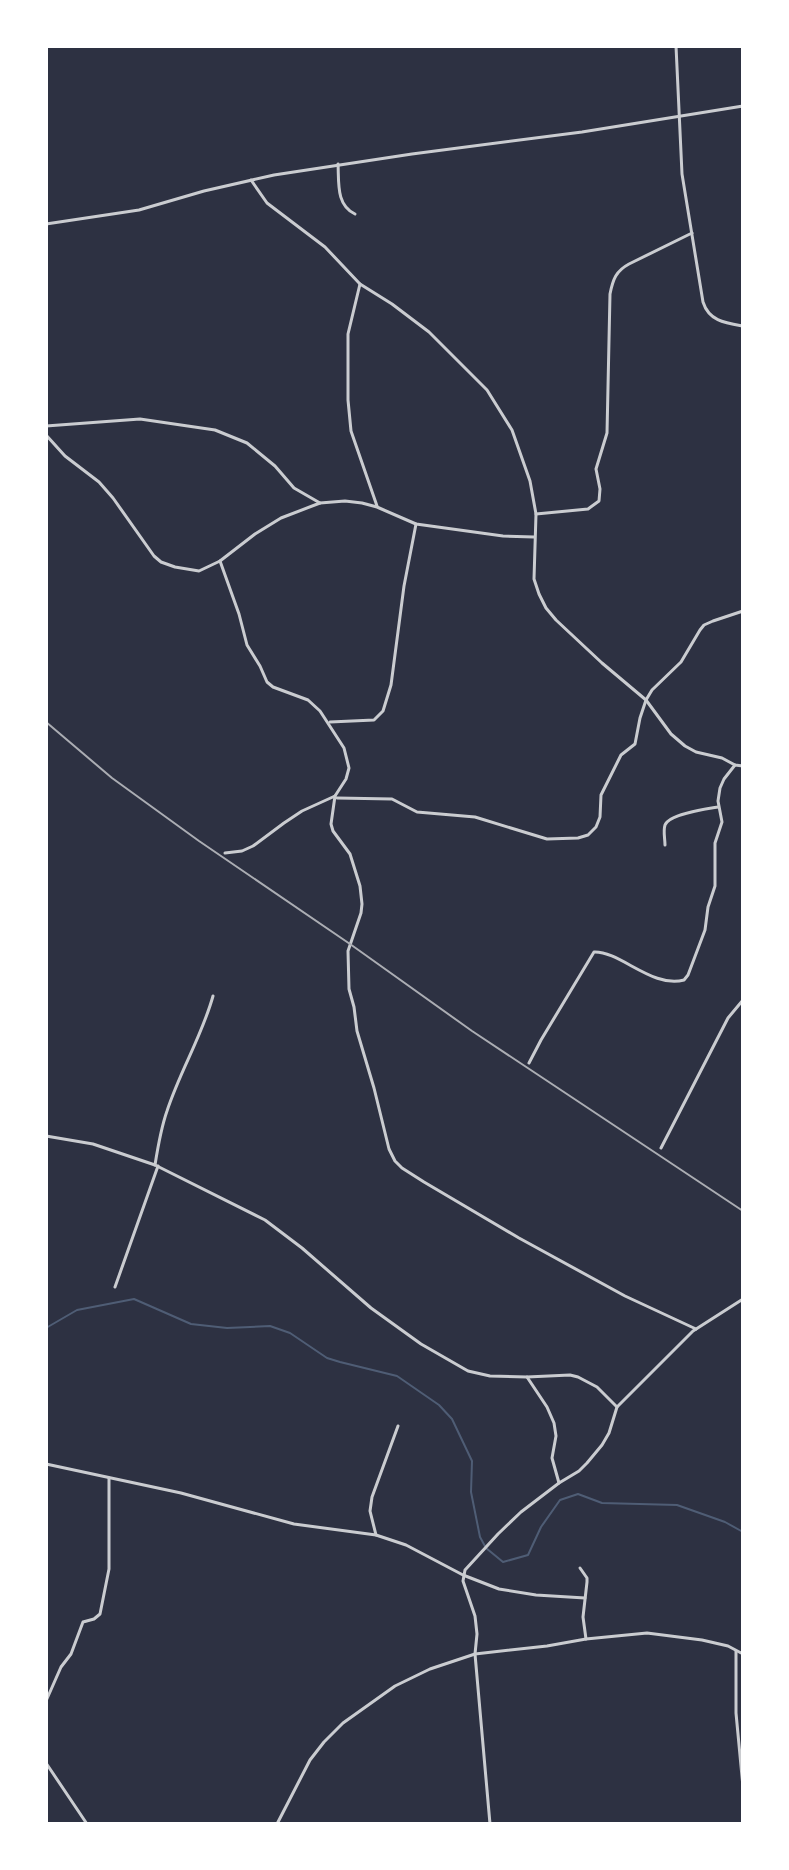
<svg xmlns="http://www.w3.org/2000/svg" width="789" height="1870" font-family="'Alegreya Sans',sans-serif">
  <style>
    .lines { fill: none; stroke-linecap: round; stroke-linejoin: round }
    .stream { stroke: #4f5d75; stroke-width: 2 }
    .minor { stroke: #caccd0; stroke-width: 3 }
    .rail { stroke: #abadb3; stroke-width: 2 }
  </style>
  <rect width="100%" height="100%" fill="#2d3142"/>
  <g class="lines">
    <polyline class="stream" points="46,1328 77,1310 134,1299 191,1324 227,1328 270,1326 290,1333 327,1358 340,1362 397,1376 439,1405 452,1419 472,1461 471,1492 480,1537 486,1548 503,1562 528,1555 541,1527 560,1500 578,1494 602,1503 677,1505 725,1522 743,1532"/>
    <g class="minor">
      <path d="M676,46L682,174L703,302C709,321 725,323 743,326"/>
      <path d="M338,164C339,183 336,205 355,214"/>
      <polyline points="251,180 267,203 325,247 360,284 392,304 429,332 487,390 512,430 530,481 536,514 534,579 539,594 546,608 556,620 602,663 646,700 671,734 685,746 696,752 722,758 735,765 743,766"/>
      <polyline points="46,224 139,210 204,191 274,175 412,154 582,132 743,106"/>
      <polyline points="360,284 348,334 348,400 351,431 377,506"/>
      <polyline points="46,426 140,419 215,430 247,443 275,466 294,488 320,503 345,501 362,503 377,507 416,524 503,536 534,537"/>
      <polyline points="46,435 65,456 99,482 113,498 154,556 161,562 175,567 199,571 220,561 255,534 281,518 320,503"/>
      <path d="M536,514L588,509L599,501L600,489L596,469L607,433L610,294C613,279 616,271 629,264L692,233"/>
      <polyline points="220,561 239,614 247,645 260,666 267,682 273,687 308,700 320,711 344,748 349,768 346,779 335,796 302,811 284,823 253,846 242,851 225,853"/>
      <polyline points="330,722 374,720 383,711 391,685 404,586 416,524"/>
      <polyline points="335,796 331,824 333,831 350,854 360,886 362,904 361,913 348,951 349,989 354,1007 357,1031 374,1088 389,1149 395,1161 402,1168 424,1182 519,1238 625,1296 696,1329"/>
      <polyline points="337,798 392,799 417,812 475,817 547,839 578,838 588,835 596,827 600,817 601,795 621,755 635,744 640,718 646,700 652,690 681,662 700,630 704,625 713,621 743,611"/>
      <path d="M665,845C665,839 663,831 665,825C669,814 706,809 718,807"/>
      <path d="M529,1063L541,1040L594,952C620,951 653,989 684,980L688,975L705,930L708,907L715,886V843L722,822L718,801L720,788L724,779L735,765"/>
      <polyline points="46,1136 93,1144 155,1165 265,1220 302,1248 371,1308 421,1344 468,1371 490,1376 527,1377 570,1375 578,1377 597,1387 617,1407"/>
      <polyline points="661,1148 728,1018 743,1000"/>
      <path d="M155,1165C158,1146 161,1128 167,1111C180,1071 202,1036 213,996"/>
      <polyline points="115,1287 158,1166"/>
      <polyline points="527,1377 547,1407 554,1423 556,1436 552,1458 559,1483"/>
      <polyline points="46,1464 181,1493 294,1524 376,1535 406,1545 463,1575 499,1589 536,1595 585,1598"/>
      <polyline points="376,1535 370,1511 372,1497 398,1426"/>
      <polyline points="580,1568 587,1578 587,1582 583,1617 586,1639"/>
      <polyline points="736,1651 736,1713 743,1787"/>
      <polyline points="46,1701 61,1667 71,1654 83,1622 94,1619 100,1614 109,1569 109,1478"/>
      <polyline points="46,1763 87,1824"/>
      <polyline points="277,1824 310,1760 324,1742 343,1723 395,1686 430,1669 475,1654 547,1646 586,1639 647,1633 702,1640 728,1646 743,1654"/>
      <polyline points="490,1824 475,1654 477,1634 475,1616 463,1581 465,1570 498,1534 521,1512 559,1483 579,1471 587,1463 602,1445 609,1433 617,1407 693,1331 743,1299"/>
    </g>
    <polyline class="rail" points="46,722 112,778 199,841 350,944 472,1031 743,1211"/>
  </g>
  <rect width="789" height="1870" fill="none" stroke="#ffffff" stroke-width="96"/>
</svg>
